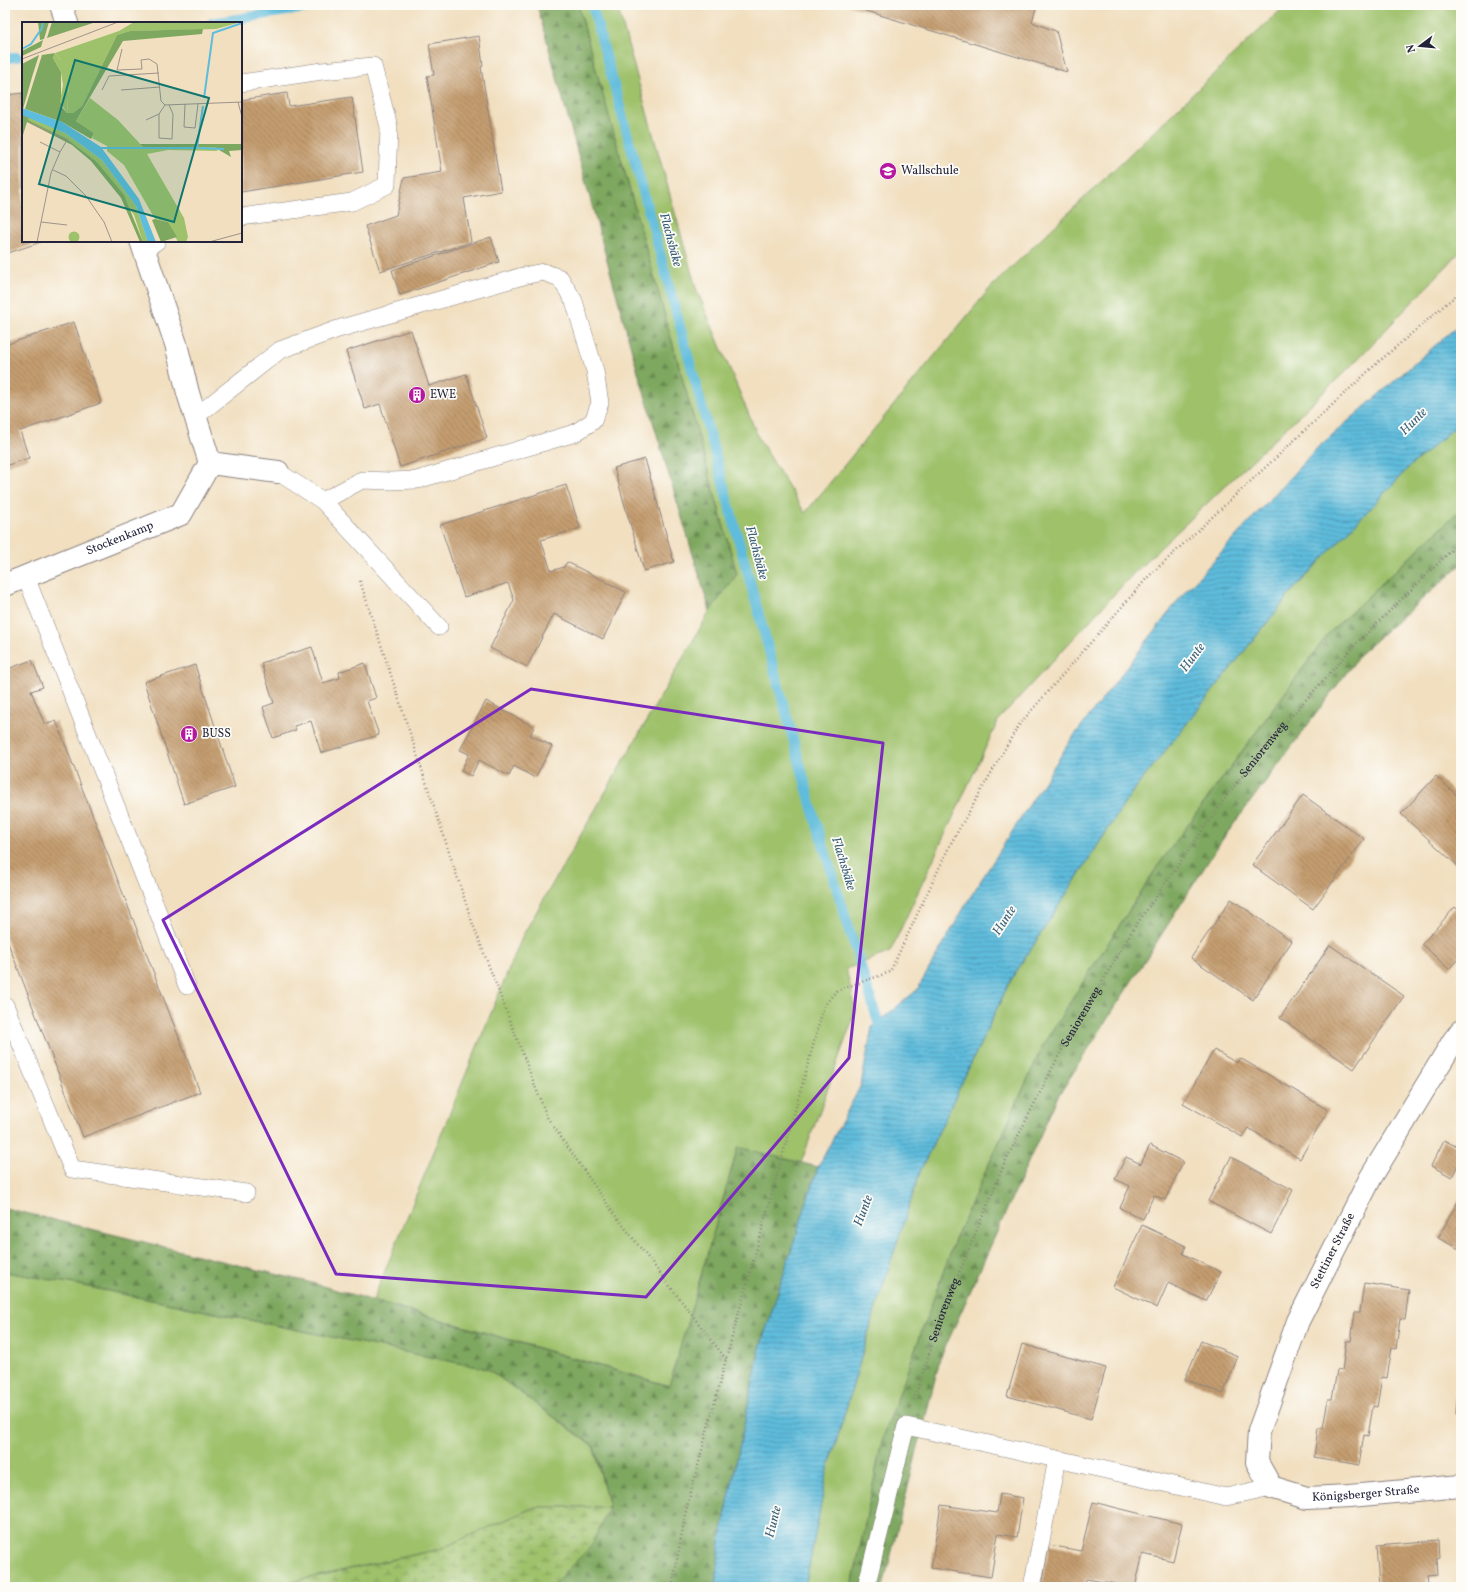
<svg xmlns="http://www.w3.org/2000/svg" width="1466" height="1592" font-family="Vollkorn,serif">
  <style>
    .green { fill: #9ec16b; stroke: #607253 }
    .forest { fill: url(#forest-firs); stroke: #50644d }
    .wetland { fill: url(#wetland-marsh); stroke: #607253 }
    .water { fill: url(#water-rules); stroke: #406f8c }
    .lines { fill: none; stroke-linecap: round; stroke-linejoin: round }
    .stream { stroke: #5ebcdc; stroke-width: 10 }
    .building { fill: url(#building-back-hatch) }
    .service-casing { stroke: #8a807e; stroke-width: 18 }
    .minor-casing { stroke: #8a807e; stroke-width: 24 }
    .path { stroke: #8a807e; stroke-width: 2.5; stroke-dasharray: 1 3; stroke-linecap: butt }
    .service { stroke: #fff; stroke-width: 17 }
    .minor { stroke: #fff; stroke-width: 22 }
    .marked { fill: none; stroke: #7b2cbf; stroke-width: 3; stroke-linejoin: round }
    .labels { text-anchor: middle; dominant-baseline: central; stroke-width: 3.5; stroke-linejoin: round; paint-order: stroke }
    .poi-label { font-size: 12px; fill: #22223b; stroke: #fdfcf7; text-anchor: start }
    .street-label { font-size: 12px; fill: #22223b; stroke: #fdfcf7 }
    .water-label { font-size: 13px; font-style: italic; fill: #3a607b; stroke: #fdfcf7 }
    .inset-river { fill: none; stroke: #5ebcdc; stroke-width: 2 }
    .inset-road { fill: none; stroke: #9e938b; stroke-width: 1 }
    .view { fill: #0f766e; fill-opacity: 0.15; stroke: #0f766e; stroke-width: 2 }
    .inset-edge { fill: none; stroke: #22223b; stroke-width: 2 }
  </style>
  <defs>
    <pattern id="forest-firs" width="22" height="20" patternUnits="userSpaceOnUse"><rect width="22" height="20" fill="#7ea75f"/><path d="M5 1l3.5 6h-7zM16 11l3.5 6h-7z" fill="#678850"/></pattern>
    <pattern id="wetland-marsh" width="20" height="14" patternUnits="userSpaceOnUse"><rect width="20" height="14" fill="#9ec16b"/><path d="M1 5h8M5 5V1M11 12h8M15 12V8" fill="none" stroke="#809c59"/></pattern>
    <pattern id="water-rules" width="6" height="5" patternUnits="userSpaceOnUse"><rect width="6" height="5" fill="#5ebcdc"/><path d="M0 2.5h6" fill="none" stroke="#4d98b4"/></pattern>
    <pattern id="building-back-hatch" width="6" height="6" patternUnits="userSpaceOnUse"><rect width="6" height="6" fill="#c49d70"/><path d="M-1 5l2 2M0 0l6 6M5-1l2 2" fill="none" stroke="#9f805d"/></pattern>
  </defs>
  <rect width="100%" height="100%" fill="#fdfcf7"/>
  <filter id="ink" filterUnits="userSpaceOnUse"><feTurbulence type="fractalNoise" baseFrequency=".025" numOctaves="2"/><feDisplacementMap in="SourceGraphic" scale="8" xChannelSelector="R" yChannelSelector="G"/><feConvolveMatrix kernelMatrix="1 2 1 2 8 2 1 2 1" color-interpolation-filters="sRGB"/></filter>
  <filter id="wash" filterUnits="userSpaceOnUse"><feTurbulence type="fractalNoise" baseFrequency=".012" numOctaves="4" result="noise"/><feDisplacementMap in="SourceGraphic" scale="16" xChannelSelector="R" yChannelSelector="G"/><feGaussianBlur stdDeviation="0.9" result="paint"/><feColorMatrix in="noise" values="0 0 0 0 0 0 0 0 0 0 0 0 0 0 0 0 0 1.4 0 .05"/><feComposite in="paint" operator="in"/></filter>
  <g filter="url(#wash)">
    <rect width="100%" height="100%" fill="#f1dfc0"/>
    <g class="green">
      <polygon points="578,5 617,5 696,288 759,439 805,513 991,287 1286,5 1461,5 1461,251 1352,365 1133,574 999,719 890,952 846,969 856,1010 801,1163 738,1148 670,1386 373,1300 523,935 710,611 737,574"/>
      <polygon points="1461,422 1461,509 1329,633 1157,867 1044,1043 956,1237 882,1441 852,1587 805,1587 827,1473 876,1307 921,1169 1009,983 1130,795 1293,590 1409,467"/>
      <polygon points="5,1272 69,1283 488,1369 593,1446 609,1507 535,1507 440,1549 269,1587 5,1587"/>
    </g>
    <g class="forest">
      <polygon points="537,5 578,5 737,574 710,611 635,362"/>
      <polygon points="1461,509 1461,565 1362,652 1222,840 1057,1098 940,1359 883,1587 852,1587 882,1441 956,1237 1044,1043 1157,867 1329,633"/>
      <polygon points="738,1147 818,1167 760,1348 720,1541 716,1587 550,1587 591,1546 609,1507 594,1446 488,1369 69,1283 5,1272 5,1208 312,1283 669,1386"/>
    </g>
    <polygon class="wetland" points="535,1507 609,1507 591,1546 550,1587 269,1587 440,1549"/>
    <polygon class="water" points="1461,323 1461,422 1409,467 1293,590 1130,795 1009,983 921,1169 876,1307 827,1473 805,1587 716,1587 720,1541 760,1348 818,1167 861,1085 872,1027 917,990 969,899 1070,741 1183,594 1316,449"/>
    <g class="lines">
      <g class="stream">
        <polyline points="592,5 814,815 882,1035"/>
        <polyline points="212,23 324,5"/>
        <polyline points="5,58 17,57"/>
      </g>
    </g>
    <g id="blocks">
      <g class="building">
        <polygon points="847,5 1037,5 1032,22 1056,31 1067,72"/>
        <polygon points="479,36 483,66 481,67 501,191 464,198 471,242 380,271 365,226 396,215 404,178 442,172 427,76 434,75 429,44"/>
        <polygon points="23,93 23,241 44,241 5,254 5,95"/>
        <polygon points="287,93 289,106 352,97 363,172 241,192 241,100"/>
        <polygon points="491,237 499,262 400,295 392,270"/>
        <polygon points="74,322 101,403 20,431 29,458 5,466 5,345"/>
        <polygon points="411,330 429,386 466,374 487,438 400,467 380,404 365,409 346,351"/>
        <polygon points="645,459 674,562 644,571 614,468"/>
        <polygon points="566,485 580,528 541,540 551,571 564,567 567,562 626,592 603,639 554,614 527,667 490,648 514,600 508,583 464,597 440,525"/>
        <polygon points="312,647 323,683 340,678 339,672 365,663 376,698 367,701 379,735 321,753 311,721 294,726 296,730 273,738 263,707 274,703 261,663"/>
        <polygon points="32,660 43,687 31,691 45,725 56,721 200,1092 83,1137 5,935 5,670"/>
        <polygon points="195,665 235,787 184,804 144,682"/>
        <polygon points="486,701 534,727 530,735 552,746 535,778 514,766 509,776 479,760 471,776 461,771 469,754 460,750"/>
        <polygon points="1436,776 1461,799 1461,869 1401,814"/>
        <polygon points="1303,795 1364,839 1313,909 1252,865"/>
        <polygon points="1231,899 1292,941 1253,1000 1191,958"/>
        <polygon points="1455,907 1461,912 1461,956 1449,969 1422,944"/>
        <polygon points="1330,945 1404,996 1354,1069 1280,1018"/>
        <polygon points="1214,1050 1237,1063 1240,1058 1328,1110 1300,1159 1248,1128 1242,1137 1183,1103"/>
        <polygon points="1444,1140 1461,1149 1461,1159 1452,1177 1431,1166"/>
        <polygon points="1150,1145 1183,1162 1165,1200 1154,1195 1143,1219 1120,1208 1130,1186 1115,1179 1126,1157 1141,1164"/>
        <polygon points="1231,1157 1293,1190 1271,1234 1208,1201"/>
        <polygon points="1461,1196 1461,1250 1438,1238"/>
        <polygon points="1142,1225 1186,1246 1183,1254 1221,1272 1206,1301 1168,1283 1157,1308 1113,1287"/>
        <polygon points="1364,1283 1409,1290 1405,1320 1400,1319 1396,1349 1392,1348 1387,1378 1382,1377 1377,1407 1373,1406 1368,1436 1364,1435 1359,1465 1314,1457 1318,1428 1323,1428 1328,1399 1332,1399 1337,1370 1342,1371 1346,1341 1351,1341 1355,1312 1360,1312"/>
        <polygon points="1201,1341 1238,1356 1223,1394 1185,1379"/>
        <polygon points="1022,1344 1106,1368 1091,1419 1007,1396"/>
        <polygon points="1459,1376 1461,1377 1461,1414 1456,1414"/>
        <polygon points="1000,1494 1023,1498 1017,1537 998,1534 991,1577 931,1568 941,1505 997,1513"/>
        <polygon points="1093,1502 1182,1524 1173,1561 1143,1554 1135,1587 1086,1579 1084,1587 1042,1587 1049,1545 1081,1551"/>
        <polygon points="1439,1540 1440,1558 1437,1559 1438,1577 1428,1578 1429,1587 1379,1587 1376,1545"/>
      </g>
    </g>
  </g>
  <g filter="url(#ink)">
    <use href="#blocks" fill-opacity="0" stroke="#8a807e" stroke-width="1"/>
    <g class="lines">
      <defs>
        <g id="service">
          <polyline points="241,83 322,71 373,66 389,127 387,185 352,202 241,217"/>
          <polyline points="144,250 157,241"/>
          <polyline points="195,417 280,350 338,329 523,276 543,272 560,278 574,301 595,371 600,403 593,421 575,433 417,480 390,481 362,480 323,501"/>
          <polyline points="278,472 323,501 439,627"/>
          <polyline points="26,577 187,986"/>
          <polyline points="5,1005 72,1169 246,1193"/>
          <polyline points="866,1587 906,1426 1057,1459"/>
          <polyline points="1032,1587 1057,1459 1226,1497 1271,1487"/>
        </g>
        <g id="minor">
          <polyline points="61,5 67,23"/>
          <polyline points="141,241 176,344 188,393 210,463 278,472"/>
          <path id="s2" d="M5,585L181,514L210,463"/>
          <path id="s3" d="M1461,1031L1454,1040L1371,1177L1298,1321L1259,1431L1257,1462L1271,1487L1307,1498L1350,1496L1461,1486"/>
        </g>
      </defs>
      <use href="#service" class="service-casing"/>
      <use href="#minor" class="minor-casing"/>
      <g class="path">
        <polyline points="360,581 472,922 547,1117 612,1211 726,1359"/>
        <path id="s1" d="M914,1400L943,1312L1005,1162L1059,1055L1132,931L1228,794L1286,722L1356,644L1461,541"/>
        <polyline points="672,1587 686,1511 726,1359 824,1006 836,991 890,972 950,845 1018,726 1147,578 1375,365 1461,291"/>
      </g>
      <use href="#service" class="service"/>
      <use href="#minor" class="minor"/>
    </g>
  </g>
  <path class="marked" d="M531,689L883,743L849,1058L646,1297L336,1274L163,920Z"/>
  <defs>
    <symbol id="school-disc" viewBox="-11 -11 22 22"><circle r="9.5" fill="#b5179e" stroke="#fdfcf7"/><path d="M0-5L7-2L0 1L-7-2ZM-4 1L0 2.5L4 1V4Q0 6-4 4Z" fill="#fff"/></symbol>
    <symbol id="building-disc" viewBox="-11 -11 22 22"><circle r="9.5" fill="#b5179e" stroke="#fdfcf7"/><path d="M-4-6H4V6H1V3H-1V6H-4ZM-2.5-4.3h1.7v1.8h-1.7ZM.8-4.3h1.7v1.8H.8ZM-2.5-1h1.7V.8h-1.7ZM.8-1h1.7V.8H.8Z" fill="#fff"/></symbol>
  </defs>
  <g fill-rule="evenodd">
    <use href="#school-disc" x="878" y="161" width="20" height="20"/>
    <use href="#building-disc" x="407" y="385" width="20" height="20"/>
    <use href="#building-disc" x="179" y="724" width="20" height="20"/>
  </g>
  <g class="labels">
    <g class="poi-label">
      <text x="901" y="171">Wallschule</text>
      <text x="430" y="395">EWE</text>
      <text x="202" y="734">BUSS</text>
    </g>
    <g class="street-label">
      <text stroke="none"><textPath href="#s2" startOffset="124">Stockenkamp</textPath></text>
      <text stroke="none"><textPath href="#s1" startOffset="743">Seniorenweg</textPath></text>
      <text stroke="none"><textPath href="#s1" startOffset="419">Seniorenweg</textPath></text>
      <text transform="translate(1333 1251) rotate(-63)">Stettiner Straße</text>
      <text stroke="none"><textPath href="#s1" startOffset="95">Seniorenweg</textPath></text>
      <text stroke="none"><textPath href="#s3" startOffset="606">Königsberger Straße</textPath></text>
    </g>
    <g class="water-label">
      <text transform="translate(670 240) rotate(75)">Flachsbäke</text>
      <text transform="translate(1414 422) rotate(-45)">Hunte</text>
      <text transform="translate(756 553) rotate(75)">Flachsbäke</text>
      <text transform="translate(1193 658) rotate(-53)">Hunte</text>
      <text transform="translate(843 864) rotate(73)">Flachsbäke</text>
      <text transform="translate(1005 921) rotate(-57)">Hunte</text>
      <text transform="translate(864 1211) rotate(-69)">Hunte</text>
      <text transform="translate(774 1522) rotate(-76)">Hunte</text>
    </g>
  </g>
  <g transform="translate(22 22)">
    <rect width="220" height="220" fill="#f1dfc0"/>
    <path d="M112,0H219L194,7L108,9L95,13L60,84L51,91H45L47,60L39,38L33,31L97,9ZM68,76L96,98L121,125H192L196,129L146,128L125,132L162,196L166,215L164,220H156L146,200L133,197L102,143L85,129V124L70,116L72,111L54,99ZM7,95L43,111L80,138L114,184L126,220H121L112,193L74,139L44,116L5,98Z" fill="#9ec16b"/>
    <path d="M16,0H27L22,17L18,18ZM30,0H74L25,16ZM181,7L180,12L101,19L54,99L72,111L69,117L40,100L3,87L20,33L33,31L31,36L39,50V84L45,91H51L60,84L95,13L108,9ZM21,18L19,25L0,34V29ZM17,33L10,55L1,87L0,42ZM1,93L7,95L6,98L44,116L74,139L102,173L121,220H118L99,176L69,139L50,123L5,100L0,116ZM118,122H220V128L207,129L209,135L192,125H121ZM133,197L146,200L155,215L139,220L130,198Z" fill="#7ea75f"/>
    <path d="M33,31L43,43L47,60L45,91L38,80L41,63L39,50L31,36Z" fill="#9ec16b"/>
    <path d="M46.5 215a5.5 5.5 0 1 1 11 0a5.5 5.5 0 1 1-11 0Z" fill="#9ec16b"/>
    <path d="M0,86L40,100L79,125L117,177L134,220H126L114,184L80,138L43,111L0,93Z" fill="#5ebcdc"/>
    <path class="inset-river" d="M0,27L9,22L20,6L21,0M182,76L191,11L220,1M78,126H175L181,84M177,126L202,127"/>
    <path class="inset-road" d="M100,27L95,48L120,47L119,38L127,37L135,42L139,79L143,83M0,37L96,0M80,68L87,54L137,51M99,68L138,65M216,80L220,95M163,82L162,105L173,106L176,82M137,92V116L150,117L151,92L147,83M124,98L137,92L143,83L220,80M8,101L45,118L38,130M31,148L44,154L64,174L82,200L90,220M19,200L45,203M15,220L29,151L38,130L18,120M187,220L220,211"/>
    <path class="view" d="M53,38L187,76L152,200L17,162Z"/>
    <rect width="220" height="220" class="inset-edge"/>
  </g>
  <rect width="1466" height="1592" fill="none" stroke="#fdfcf7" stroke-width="20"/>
  <g transform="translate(1420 46) rotate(254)" stroke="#fdfcf7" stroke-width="3" paint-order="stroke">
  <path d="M0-3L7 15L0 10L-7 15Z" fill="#22223b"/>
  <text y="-6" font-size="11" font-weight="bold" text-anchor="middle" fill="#22223b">N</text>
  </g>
</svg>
